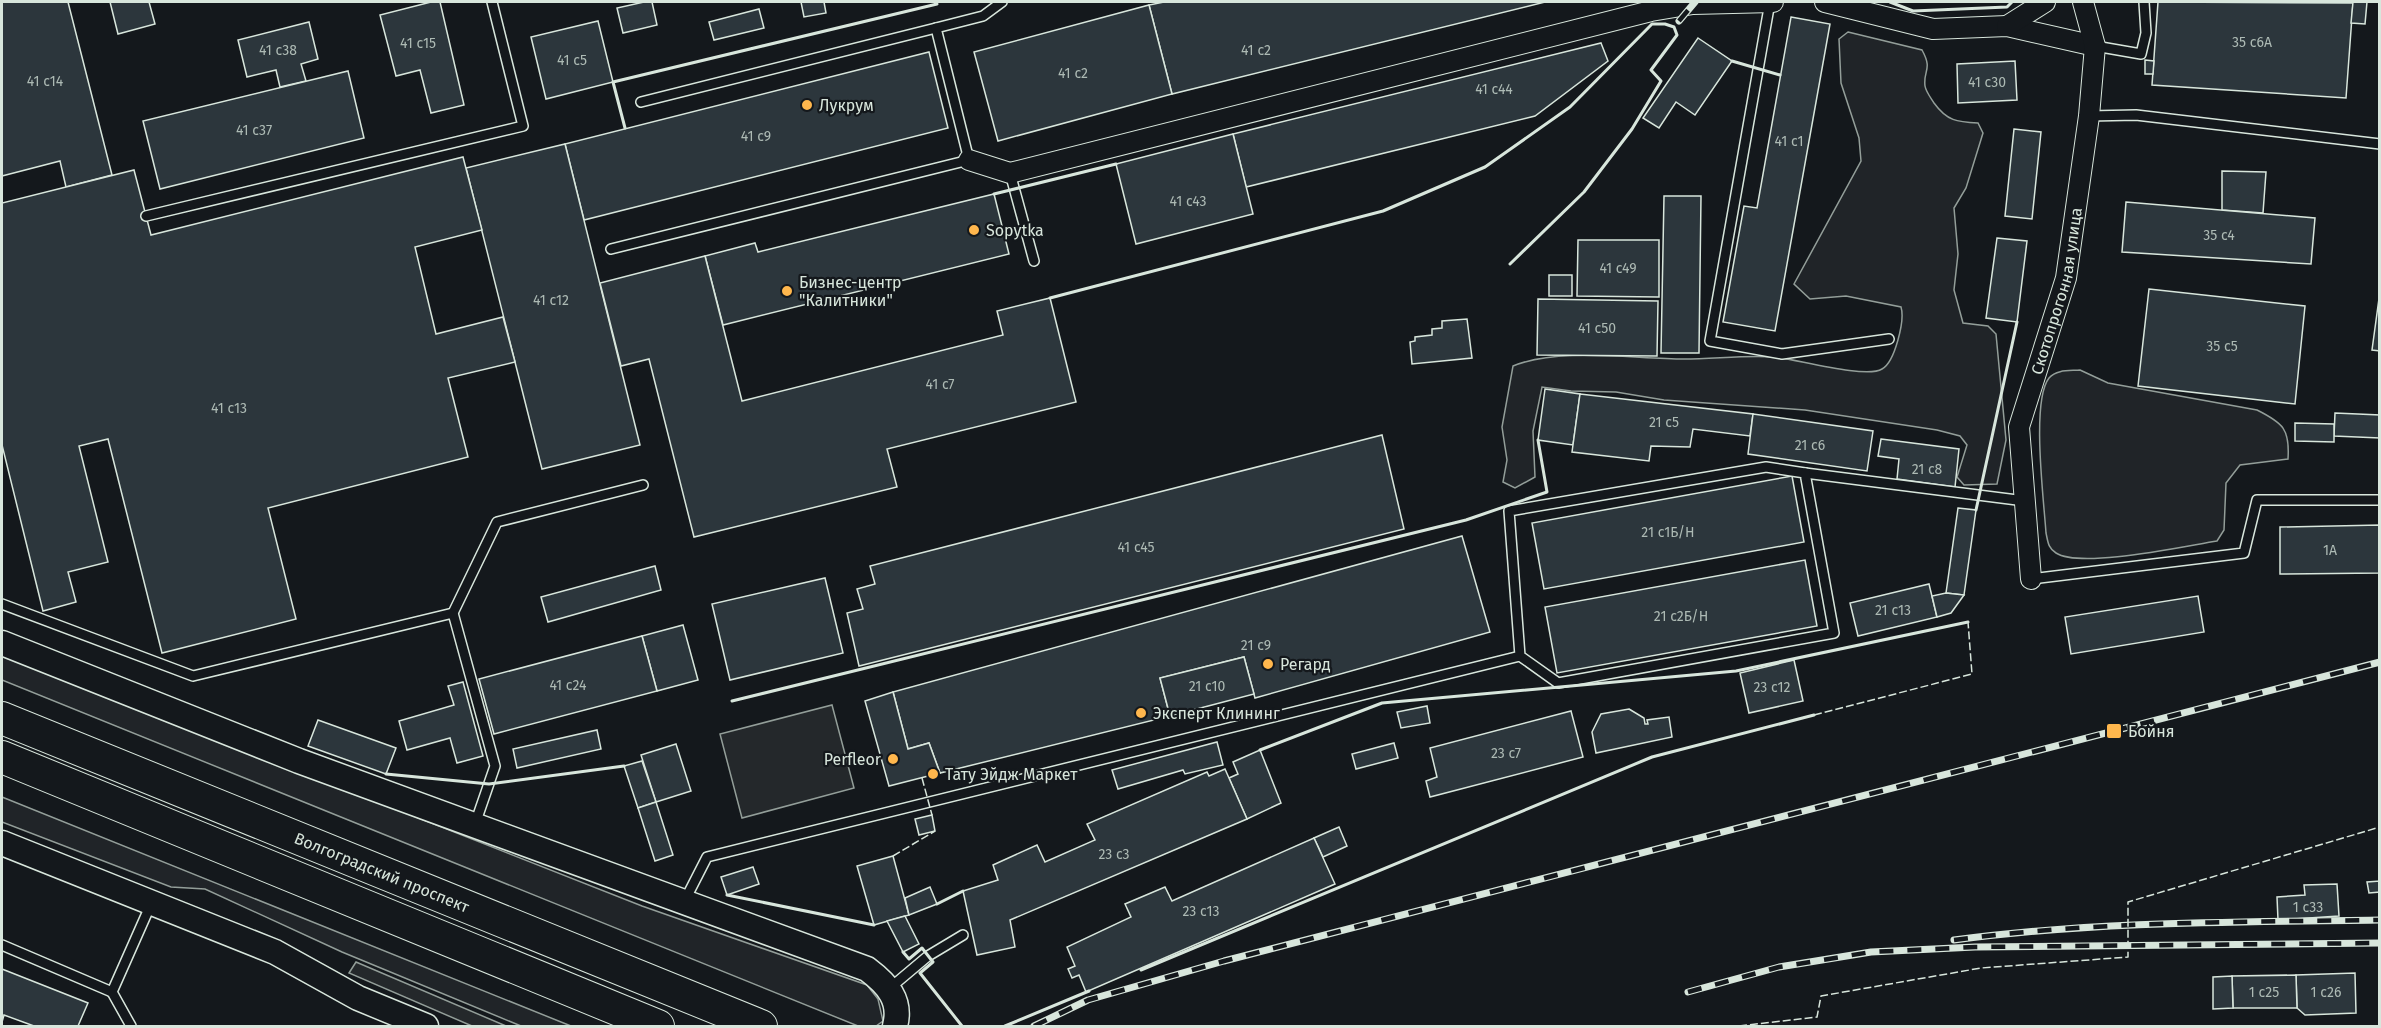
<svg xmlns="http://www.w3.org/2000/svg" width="2381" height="1028" font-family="'Fira Sans',sans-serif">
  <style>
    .green { fill: #202428; stroke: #939e99; stroke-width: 1.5 }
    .parking { fill: #24282b; stroke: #939e99; stroke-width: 1.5 }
    .building { fill: #2c363c; stroke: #d8e6dc; stroke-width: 1.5 }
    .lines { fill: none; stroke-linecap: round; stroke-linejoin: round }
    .service-casing { stroke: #d8e6dc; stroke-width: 12 }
    .minor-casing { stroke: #d8e6dc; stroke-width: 22 }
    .tertiary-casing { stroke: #d8e6dc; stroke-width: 27 }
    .primary-casing { stroke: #d8e6dc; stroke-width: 34 }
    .service { stroke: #14181c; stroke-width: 9 }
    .minor { stroke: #14181c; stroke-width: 20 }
    .tertiary { stroke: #14181c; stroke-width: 24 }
    .primary { stroke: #14181c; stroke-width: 32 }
    .rail-casing { stroke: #d8e6dc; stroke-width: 7 }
    .rail { stroke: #14181c; stroke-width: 4.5; stroke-dasharray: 14; stroke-linecap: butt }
    .fence { stroke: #d8e6dc; stroke-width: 1.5; stroke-dasharray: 8 3; stroke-linecap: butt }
    .wall { stroke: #d8e6dc; stroke-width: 3 }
    .poi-dot { fill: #ffb74d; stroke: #14181c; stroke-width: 2 }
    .labels { text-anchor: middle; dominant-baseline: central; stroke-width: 4.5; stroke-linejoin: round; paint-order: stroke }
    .number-label { font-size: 14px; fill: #adbab4 }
    .poi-label { font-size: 16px; fill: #d8e6dc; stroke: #14181c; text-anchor: start }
    .street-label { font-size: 16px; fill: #d8e6dc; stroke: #14181c }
  </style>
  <rect width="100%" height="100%" fill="#14181c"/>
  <g class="green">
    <path d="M1848,32L1922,50C1933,70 1923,70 1925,86C1926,92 1931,98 1934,103C1947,121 1957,122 1978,123L1983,133L1966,188L1954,208L1958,254L1954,290L1963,323L1988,326L1996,334L2006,440L1997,484L1964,485L1957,477L1967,445L1960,436L1937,430L1805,410L1664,400L1616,392L1571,391L1542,387L1533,431L1535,477L1515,488L1503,482L1507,460L1502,427L1513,366C1559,347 1633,359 1684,359C1714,359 1745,355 1775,357C1796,359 1866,379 1882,369C1895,362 1905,320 1901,307L1846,296L1810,299L1794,284L1861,161L1859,138L1841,83L1839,39Z"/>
    <path d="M2080,370L2108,383L2257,410C2283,423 2290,429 2288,459L2240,465L2226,483L2224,530L2217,541C2185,546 2081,569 2056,553C2048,548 2048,542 2046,533C2044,501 2031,401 2049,378C2057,369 2070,371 2080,370Z"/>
    <polygon points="2,654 642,906 867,985 878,999 883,1021 876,1026 858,1026 2,680"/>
    <polygon points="2,797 571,1026 521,1026 342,952 205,889 171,887 2,822"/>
  </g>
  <g class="parking">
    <polygon points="832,705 854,788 742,818 720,734"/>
    <polygon points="356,962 506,1026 472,1026 349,973"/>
  </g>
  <g class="building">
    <polygon points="2,2 68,2 112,175 66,187 60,161 2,176"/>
    <polygon points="110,2 149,2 155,24 118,34"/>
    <polygon points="431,2 440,2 464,105 431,113 420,70 396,76 380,15"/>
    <polygon points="644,2 652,2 657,25 623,33 617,8"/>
    <polygon points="801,2 824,2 826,13 804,17"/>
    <polygon points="1164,2 1545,2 1172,94 1149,5"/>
    <polygon points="2158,2 2353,3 2346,98 2152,85"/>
    <polygon points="2353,2 2367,2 2365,24 2351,23"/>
    <polygon points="1149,5 1172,94 998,141 974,52"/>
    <polygon points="759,9 764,28 714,40 709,22"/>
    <polygon points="1791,17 1830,24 1775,331 1723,322 1744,206 1757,208"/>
    <polygon points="598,21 613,82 546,99 531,37"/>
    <polygon points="309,22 318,59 301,64 306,81 280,87 276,70 247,77 238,40"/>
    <polygon points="1698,38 1732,61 1695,115 1676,102 1659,128 1643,118"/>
    <polygon points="1601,43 1608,61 1535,116 1246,187 1233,134"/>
    <polygon points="929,52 948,128 584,220 565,144"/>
    <polygon points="2145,60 2154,61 2153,74 2145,74"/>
    <polygon points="2015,61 2017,100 1958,103 1957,64"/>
    <polygon points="348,71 364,138 160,189 143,121"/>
    <polygon points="2014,129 2041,132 2032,219 2005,216"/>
    <polygon points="1233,134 1253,214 1136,244 1116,164"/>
    <polygon points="565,144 640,445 542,469 466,168"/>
    <polygon points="463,157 482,230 415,247 436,334 503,317 515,362 448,378 468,457 268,508 296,619 162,653 108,439 79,446 108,562 68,572 76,602 43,611 2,445 2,203 134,170 151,235"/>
    <polygon points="2222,171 2266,172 2263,213 2222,210"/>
    <polygon points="994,194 1009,254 723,325 705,256 755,243 758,252"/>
    <polygon points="1664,196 1701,196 1699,353 1661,353"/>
    <polygon points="2126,202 2315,218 2311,264 2122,252"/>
    <polygon points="1997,238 2027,241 2017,322 1986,318"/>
    <polygon points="1578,240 1659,240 1659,297 1577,296"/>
    <polygon points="705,256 742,401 1003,335 997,311 1050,298 1076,402 887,449 897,487 694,537 649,359 621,366 600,283"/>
    <rect x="1549" y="275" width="23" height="21"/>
    <polygon points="2149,289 2305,306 2295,404 2138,386"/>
    <polygon points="2380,291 2380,351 2372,350"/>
    <polygon points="1538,299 1658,301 1657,356 1537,355"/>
    <polygon points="1467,319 1472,358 1412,364 1410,342 1415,341 1415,337 1432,335 1432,329 1442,328 1442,321"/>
    <polygon points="1545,389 1580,394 1573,445 1538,440"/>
    <polygon points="1580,394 1753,414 1750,436 1693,429 1690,447 1651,446 1649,461 1572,452"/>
    <polygon points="2335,413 2380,415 2380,438 2334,436"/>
    <polygon points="1753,414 1873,431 1867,471 1748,454"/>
    <polygon points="2295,423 2334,424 2334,442 2295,441"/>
    <polygon points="1382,435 1404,529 859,666 847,613 863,609 857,589 875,584 870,566"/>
    <polygon points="1881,439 1959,449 1955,487 1897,479 1899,459 1878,456"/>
    <polygon points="1792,476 1804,542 1544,589 1532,523"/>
    <polygon points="1958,508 1976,510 1964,595 1946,593"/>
    <polygon points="2380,525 2380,573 2280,574 2280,527"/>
    <polygon points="1462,536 1490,632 1255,698 1244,657 1160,678 1170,716 940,773 929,743 908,749 893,692"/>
    <polygon points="1805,560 1817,626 1557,673 1545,607"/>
    <polygon points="655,566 661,590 548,622 541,597"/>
    <polygon points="825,578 843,653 730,680 712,604"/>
    <polygon points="1929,584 1937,617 1858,636 1850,603"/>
    <polygon points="1946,593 1964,595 1951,613 1937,617 1932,596"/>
    <polygon points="2198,596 2204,632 2071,654 2065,617"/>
    <polygon points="683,625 698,680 657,691 642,636"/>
    <polygon points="642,636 657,691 494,734 479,679"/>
    <polygon points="1244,657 1254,694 1170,716 1160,678"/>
    <polygon points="1794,660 1803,701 1749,713 1740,673"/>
    <polygon points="463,682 483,756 457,763 450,738 407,750 399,721 454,705 448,686"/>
    <polygon points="893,692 908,749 929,743 940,773 889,786 865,701"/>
    <polygon points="1427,706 1430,723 1401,728 1397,712"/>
    <polygon points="1629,709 1644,718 1645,724 1648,724 1647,720 1669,717 1672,737 1596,753 1592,732 1601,714"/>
    <polygon points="1571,711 1583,757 1430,797 1426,781 1437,777 1430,748"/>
    <polygon points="318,720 396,748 386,774 308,746"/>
    <polygon points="597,730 601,749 517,768 513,749"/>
    <polygon points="1217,742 1223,765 1185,774 1183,770 1118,789 1112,770"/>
    <polygon points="1394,743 1398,758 1356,769 1352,754"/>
    <polygon points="676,744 691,791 656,802 641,755"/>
    <polygon points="1260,750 1281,803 1247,819 1229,778 1238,774 1233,762"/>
    <polygon points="642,761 656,802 638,808 624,766"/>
    <polygon points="1225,769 1247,819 1010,920 1015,947 977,955 963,891 998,880 993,865 1037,845 1045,862 1095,840 1087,824 1207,772 1209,776"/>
    <polygon points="656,802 673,855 655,861 638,808"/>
    <polygon points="932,815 935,831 919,835 915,819"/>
    <polygon points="1339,827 1347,846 1323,857 1314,838"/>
    <polygon points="1314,838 1335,884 1086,992 1079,975 1072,978 1068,969 1075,966 1067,947 1131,917 1125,904 1165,887 1172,901"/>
    <polygon points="893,856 909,915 874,925 857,866"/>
    <polygon points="753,867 759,884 727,895 721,877"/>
    <polygon points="2380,881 2380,892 2369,893 2367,882"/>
    <polygon points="2337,884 2339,916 2278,920 2277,897 2305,895 2304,885"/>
    <polygon points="930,887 937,904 909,915 905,898"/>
    <polygon points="905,916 919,944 903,952 887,921"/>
    <polygon points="2,969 88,1003 78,1026 34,1026 4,1015 2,1022"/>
    <polygon points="2355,973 2356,1013 2305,1015 2297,1008 2296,975"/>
    <polygon points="2296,975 2297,1008 2233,1008 2232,976"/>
    <polygon points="2232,976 2233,1008 2213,1009 2213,977"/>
  </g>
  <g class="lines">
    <defs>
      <g id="service">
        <polyline points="1770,2 1710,341 1782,354 1889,339"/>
        <polyline points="2095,46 2141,54 2146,33 2144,2"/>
        <polyline points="641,102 936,28"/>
        <polyline points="2089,116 2136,115 2380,144"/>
        <polyline points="1010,173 1034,261"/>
        <polyline points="146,216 523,126 492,2"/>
        <polyline points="611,249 969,160 936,28 983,16 1002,2"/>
        <polyline points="1805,473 2025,501"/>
        <polyline points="2031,579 2244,553 2257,500 2380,500"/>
        <polyline points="2,604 193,676 453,613 495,766 475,824"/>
        <polyline points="453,613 497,522 643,485"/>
        <polyline points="684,902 707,857 1520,656 1558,683 1834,633 1805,473 1766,467 1509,511 1520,656"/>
        <polyline points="2,945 112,992"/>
        <polyline points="890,988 928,956 963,935"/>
        <polyline points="131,1026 112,992 151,904"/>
      </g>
      <g id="minor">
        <polyline points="1825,2 1933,29 2007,26 2095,46"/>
        <polyline points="2007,26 2045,2"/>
        <polyline points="969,160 1010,173 1651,11 1693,4 1773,2"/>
        <path id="s1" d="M2031,579L2019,427L2066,278L2089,116L2095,46L2083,2"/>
      </g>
      <g id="tertiary">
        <path d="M2,643L299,761L867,969C887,984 902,1000 895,1026"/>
        <polyline points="2,843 275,952 358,998 426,1026"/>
      </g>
      <g id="primary">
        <path id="s2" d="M2,718L761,1026"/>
        <polyline points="2,757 658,1026"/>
      </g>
    </defs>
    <use href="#service" class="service-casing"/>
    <use href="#minor" class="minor-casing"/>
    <use href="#tertiary" class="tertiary-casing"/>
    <use href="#primary" class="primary-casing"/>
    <use href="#service" class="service"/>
    <use href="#minor" class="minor"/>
    <use href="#tertiary" class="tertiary"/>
    <use href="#primary" class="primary"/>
    <defs>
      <g id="rail">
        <polyline points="1679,21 1695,2"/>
        <path d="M1954,940C2095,921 2238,922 2380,920"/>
        <polyline points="1688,992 1779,967 1871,952 1975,947 2380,943"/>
        <polyline points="1034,1026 1088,1000 1224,961 2380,662"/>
      </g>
    </defs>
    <use href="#rail" class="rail-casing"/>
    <use href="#rail" class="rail"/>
    <g class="fence">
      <polyline points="1814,715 1972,674 1968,622"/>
      <polyline points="922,778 932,815"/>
      <polyline points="893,856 935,831"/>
      <polyline points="1739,1026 1817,1017 1821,996 1981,968 2128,957 2128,902 2380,827"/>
    </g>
    <g class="wall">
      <polyline points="1890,2 1913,11 2007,7 2012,2"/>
      <polyline points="1732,61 1780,75"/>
      <polyline points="625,128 613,82 937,4"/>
      <polyline points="994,194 1116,164"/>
      <polyline points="1050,298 1383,211 1485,167 1570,107 1652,24 1665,24 1674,27 1677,35 1651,70 1661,81 1632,129 1584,192 1510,264"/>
      <polyline points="1976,510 2017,322"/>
      <polyline points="732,701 1466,520 1547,492 1538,440"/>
      <polyline points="1260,750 1382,703 1736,671 1968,622"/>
      <polyline points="386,774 489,784 624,766"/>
      <polyline points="727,895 874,925"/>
      <polyline points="937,904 963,891"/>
      <polyline points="903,952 909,959 922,948 933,962 920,973 962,1026"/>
      <polyline points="1141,970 1652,757 1814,715"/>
      <polyline points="1005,1026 1089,991"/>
    </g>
  </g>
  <g class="poi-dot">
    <circle cx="807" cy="105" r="6"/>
    <circle cx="974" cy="230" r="6"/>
    <circle cx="787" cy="291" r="6"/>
    <circle cx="1268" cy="664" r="6"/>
    <circle cx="1141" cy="713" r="6"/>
    <rect x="2106" y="723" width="16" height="16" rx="3"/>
    <circle cx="893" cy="759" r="6"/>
    <circle cx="933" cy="774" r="6"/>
  </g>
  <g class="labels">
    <g class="number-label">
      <text x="2252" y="42">35 с6А</text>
      <text x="418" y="43">41 с15</text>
      <text x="278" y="50">41 с38</text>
      <text x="1256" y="50">41 с2</text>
      <text x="572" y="60">41 с5</text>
      <text x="1073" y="73">41 с2</text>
      <text x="45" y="81">41 с14</text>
      <text x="1987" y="82">41 с30</text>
      <text x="1494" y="89">41 с44</text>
      <text x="254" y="130">41 с37</text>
      <text x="756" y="136">41 с9</text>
      <text x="1789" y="141">41 с1</text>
      <text x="1188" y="201">41 с43</text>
      <text x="2219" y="235">35 с4</text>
      <text x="1618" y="268">41 с49</text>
      <text x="551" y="300">41 с12</text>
      <text x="1597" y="328">41 с50</text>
      <text x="2222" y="346">35 с5</text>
      <text x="940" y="384">41 с7</text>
      <text x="229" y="408">41 с13</text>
      <text x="1664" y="422">21 с5</text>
      <text x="1810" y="445">21 с6</text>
      <text x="1927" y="469">21 с8</text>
      <text x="1668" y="532">21 с1Б/Н</text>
      <text x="1136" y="547">41 c45</text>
      <text x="2330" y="550">1А</text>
      <text x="1893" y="610">21 с13</text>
      <text x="1681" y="616">21 с2Б/Н</text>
      <text x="1256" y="645">21 с9</text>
      <text x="568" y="685">41 с24</text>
      <text x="1207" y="686">21 с10</text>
      <text x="1772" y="687">23 c12</text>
      <text x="1506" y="753">23 с7</text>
      <text x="1114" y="854">23 с3</text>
      <text x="2308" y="907">1 с33</text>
      <text x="1201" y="911">23 с13</text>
      <text x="2264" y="992">1 с25</text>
      <text x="2326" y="992">1 с26</text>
    </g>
    <g class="poi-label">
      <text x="819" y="105">Лукрум</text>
      <text x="986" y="230">Sopytka</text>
      <text x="799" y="282">Бизнес-центр<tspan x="799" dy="18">"Калитники"</tspan></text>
      <text x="1280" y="664">Регард</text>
      <text x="1153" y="713">Эксперт Клининг</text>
      <text x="2128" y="731">Бойня</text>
      <text x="881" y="759" text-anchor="end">Perfleor</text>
      <text x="945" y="774">Тату Эйдж Маркет</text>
    </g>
    <g class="street-label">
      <text stroke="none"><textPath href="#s1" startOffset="294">Скотопрогонная улица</textPath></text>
      <text stroke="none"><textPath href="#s2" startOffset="410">Волгоградский проспект</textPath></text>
    </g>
  </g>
  <rect width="2381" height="1028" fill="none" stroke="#d8e6dc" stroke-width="6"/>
</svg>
